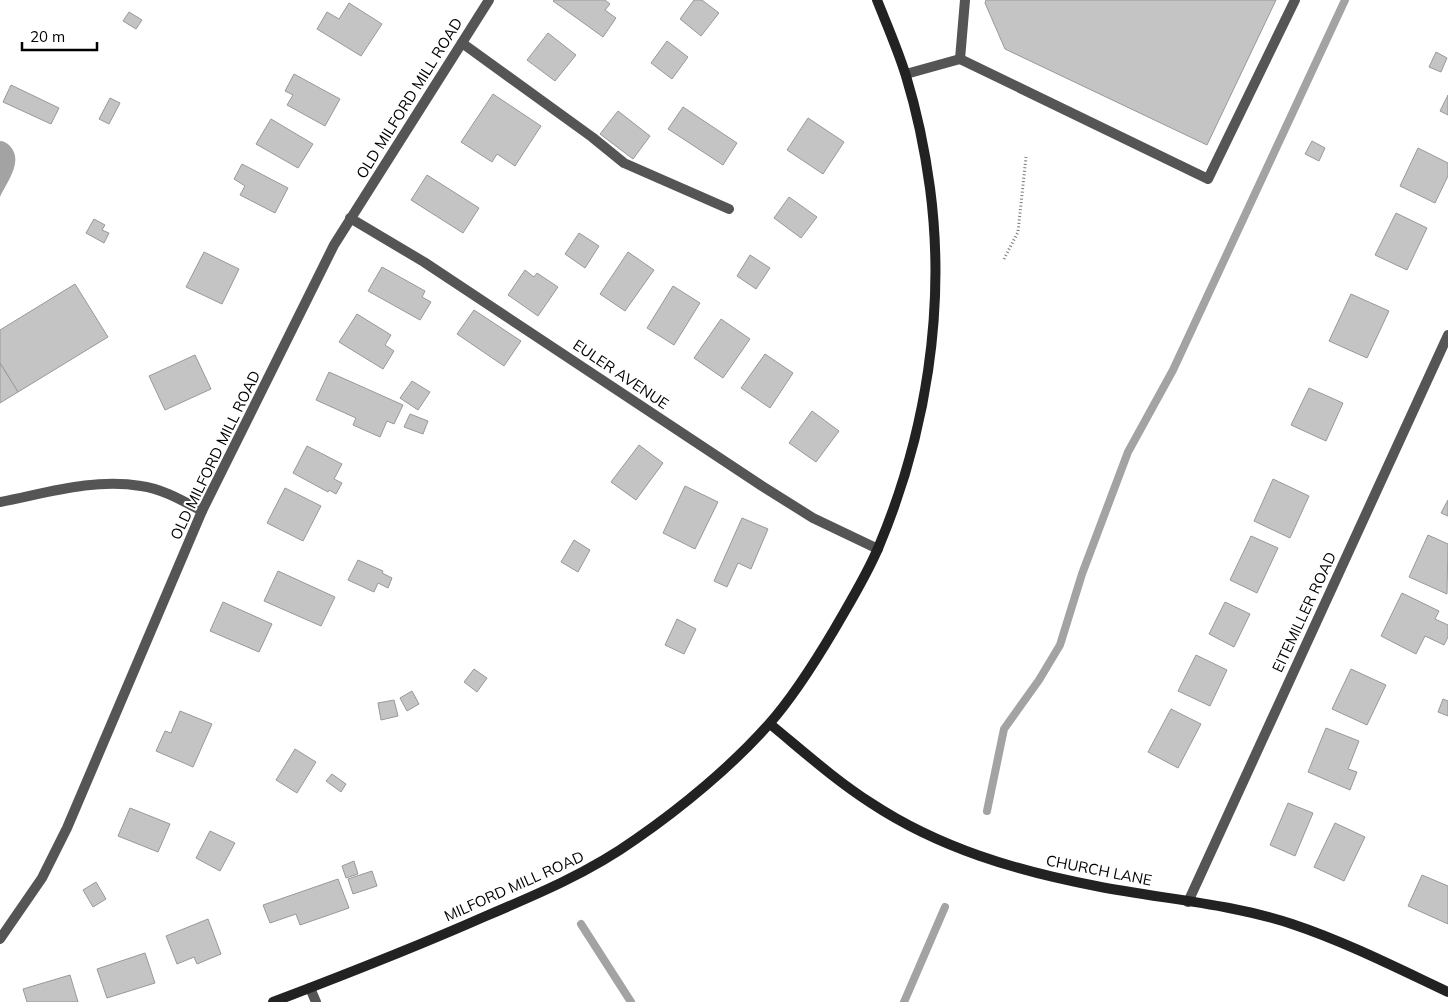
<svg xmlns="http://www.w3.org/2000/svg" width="1448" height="1002" font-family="Mulish,sans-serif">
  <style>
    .water { fill: #a3a3a3 }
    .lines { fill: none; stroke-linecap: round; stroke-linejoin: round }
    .stream { stroke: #a3a3a3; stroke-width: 8 }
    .building { fill: #c4c4c4; stroke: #999 }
    .path { stroke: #777; stroke-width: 3; stroke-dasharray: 1 2.5; stroke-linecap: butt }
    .lane { stroke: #555; stroke-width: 10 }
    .street { stroke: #555; stroke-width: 10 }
    .secondary { stroke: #222; stroke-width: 10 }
    .labels { text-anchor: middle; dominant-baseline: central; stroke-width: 4; stroke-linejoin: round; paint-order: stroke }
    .street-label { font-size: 15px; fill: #000; stroke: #fff }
  </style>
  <rect width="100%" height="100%" fill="#fff"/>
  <path class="water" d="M0,141C4,141 7,143 10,146C24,161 7,182 0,197Z"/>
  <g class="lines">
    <g class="stream">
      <polyline points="987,811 1004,729 1039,680 1060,645 1082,574 1128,452 1173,370 1345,0"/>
      <polyline points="581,924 631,1002"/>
      <polyline points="904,1002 945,907"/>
    </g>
  </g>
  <g class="building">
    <polygon points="554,0 605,0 610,4 605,10 616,18 603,37 553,1"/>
    <polygon points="694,0 702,0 719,13 701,36 680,19"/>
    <polygon points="986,0 1276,0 1207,145 1005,49 985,3"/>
    <polygon points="349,3 382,24 361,56 317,29 327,12 339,19"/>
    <polygon points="129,12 142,20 136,29 123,21"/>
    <polygon points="548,33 576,55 555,81 527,60"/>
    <polygon points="667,41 688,57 672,79 651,63"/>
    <polygon points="1436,52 1447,58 1441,72 1429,67"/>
    <polygon points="294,74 340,99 325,126 287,105 293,95 285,91"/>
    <polygon points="11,85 59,108 51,124 3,102"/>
    <polygon points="493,94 541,126 515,166 497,154 492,162 461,142"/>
    <polygon points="1448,95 1448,115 1440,111"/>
    <polygon points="110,98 120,103 109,124 99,119"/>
    <polygon points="683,107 737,143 723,165 668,129"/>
    <polygon points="618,111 650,136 633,159 600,134"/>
    <polygon points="808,118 844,142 823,174 787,150"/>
    <polygon points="271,119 313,144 298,168 256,144"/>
    <polygon points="1312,141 1325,148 1319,161 1305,154"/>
    <polygon points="1418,148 1448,163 1448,176 1435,203 1400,186"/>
    <polygon points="242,164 288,188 275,213 240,195 245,186 234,179"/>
    <polygon points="427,175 479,208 463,233 411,200"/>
    <polygon points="789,197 817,217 801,238 774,218"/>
    <polygon points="1396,213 1427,228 1407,270 1375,255"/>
    <polygon points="94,219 105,225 102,230 109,233 104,243 86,233"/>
    <polygon points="579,233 599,246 585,268 565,254"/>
    <polygon points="204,252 239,269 222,304 186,287"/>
    <polygon points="628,252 654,270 625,311 600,294"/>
    <polygon points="750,255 770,268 756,289 737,276"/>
    <polygon points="382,267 425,291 422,297 431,302 420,320 368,291"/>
    <polygon points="525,270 534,277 537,273 558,287 538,316 508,295"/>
    <polygon points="75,284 108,337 18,392 0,363 0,330"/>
    <polygon points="673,286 700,303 674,345 647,328"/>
    <polygon points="1351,294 1389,311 1367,358 1329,341"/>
    <polygon points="474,310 521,341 504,366 457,334"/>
    <polygon points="357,314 391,335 385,345 394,351 383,369 339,342"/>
    <polygon points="721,319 750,339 723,378 694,358"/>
    <polygon points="765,354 793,373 770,408 741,388"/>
    <polygon points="195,355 211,389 165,410 149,376"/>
    <polygon points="0,363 18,392 0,403"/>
    <polygon points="329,372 403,405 394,424 387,421 380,437 353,425 356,418 316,400"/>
    <polygon points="412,381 430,392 418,410 400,398"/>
    <polygon points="1309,388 1343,403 1326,441 1291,425"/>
    <polygon points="812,411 839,431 816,462 789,443"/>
    <polygon points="410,414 428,421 423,434 404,427"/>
    <polygon points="639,445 663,463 636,500 611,482"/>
    <polygon points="307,446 342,464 334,479 342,483 336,494 329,490 328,492 293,473"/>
    <polygon points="1273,479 1309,496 1290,538 1254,521"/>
    <polygon points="685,486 718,502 695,549 663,533"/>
    <polygon points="285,488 321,506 303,541 267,523"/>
    <polygon points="1448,500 1448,516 1441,513"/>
    <polygon points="742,518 768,529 751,569 738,563 727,587 714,581"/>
    <polygon points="1428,535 1448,544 1447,594 1409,577"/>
    <polygon points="1251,536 1278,548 1257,593 1230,580"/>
    <polygon points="574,540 590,550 578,572 561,562"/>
    <polygon points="358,560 383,571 382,573 392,578 388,588 378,583 374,592 348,580"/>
    <polygon points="278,571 335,597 321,626 264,601"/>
    <polygon points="1402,593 1439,611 1435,619 1448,625 1448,637 1444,645 1425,636 1416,654 1381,636"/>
    <polygon points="223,602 272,624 259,652 210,631"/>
    <polygon points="1225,602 1250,614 1234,647 1209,634"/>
    <polygon points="677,619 696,629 684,654 665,645"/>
    <polygon points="1196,655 1227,670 1210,706 1178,691"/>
    <polygon points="474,669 487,678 477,692 464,682"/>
    <polygon points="1351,669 1386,685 1367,725 1332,709"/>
    <polygon points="412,691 419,704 407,711 400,698"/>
    <polygon points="1443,699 1448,701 1448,716 1438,712"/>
    <polygon points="394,700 398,716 381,720 378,703"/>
    <polygon points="1171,709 1201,724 1178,768 1148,752"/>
    <polygon points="180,711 212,724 193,767 156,751 165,731 171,733"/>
    <polygon points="1326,728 1359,741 1348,769 1357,772 1350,790 1308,772"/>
    <polygon points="295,749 316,762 297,793 276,780"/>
    <polygon points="332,774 346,784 341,792 326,781"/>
    <polygon points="1288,803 1313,813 1295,856 1270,845"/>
    <polygon points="130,808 170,824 158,852 118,836"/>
    <polygon points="1335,823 1365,837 1344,881 1314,867"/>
    <polygon points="210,831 235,843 220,871 196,858"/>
    <polygon points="354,861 358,874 346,878 342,866"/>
    <polygon points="372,871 377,886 353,894 348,879"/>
    <polygon points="1422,875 1448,886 1448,924 1408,906"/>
    <polygon points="338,879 349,908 300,925 296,914 270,923 263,905"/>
    <polygon points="96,882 106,899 93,907 83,890"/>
    <polygon points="208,919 221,954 197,964 194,957 177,964 166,936"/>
    <polygon points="145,953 155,983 107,998 97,969"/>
    <polygon points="70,975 78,1002 27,1002 23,989"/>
  </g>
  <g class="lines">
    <polyline class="path" points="1004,259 1018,232 1026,157"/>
    <g class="lane">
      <polyline points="462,43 592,137 624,163 729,209"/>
      <polyline points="960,59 965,0"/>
      <polyline points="906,74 960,59 1208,179 1295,0"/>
    </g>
    <g class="street">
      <polyline points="350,218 424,262 762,486 813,518 878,549"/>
      <path d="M0,502C47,493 93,478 141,486C163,489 183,501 202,511"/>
      <polyline points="1188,902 1448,335"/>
      <polyline points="0,939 42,878 67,828 202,511 334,245 489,0"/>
      <polyline points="310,988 316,1002"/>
    </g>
    <g class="secondary">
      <path d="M770,724C803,751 835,780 871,803C939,848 1017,871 1096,886C1161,899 1229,903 1292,924C1346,942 1397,968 1448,992"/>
      <path d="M273,1002C344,975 416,947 486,916C538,894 590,872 636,839C681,808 733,765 769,724C794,696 815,662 834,630C850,602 867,575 879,546C926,434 946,309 930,188C925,151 917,112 906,76C898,50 887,25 877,0"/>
    </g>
  </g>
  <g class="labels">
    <g class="street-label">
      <text transform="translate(409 98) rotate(-58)">OLD MILFORD MILL ROAD</text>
      <text transform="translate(621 374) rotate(34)">EULER AVENUE</text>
      <text transform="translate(215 455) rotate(-64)">OLD MILFORD MILL ROAD</text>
      <text transform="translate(1304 612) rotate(-65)">EITEMILLER ROAD</text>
      <text transform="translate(1099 870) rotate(11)">CHURCH LANE</text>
      <text transform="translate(514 886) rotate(-24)">MILFORD MILL ROAD</text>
    </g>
  </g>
  <path d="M22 42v8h75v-8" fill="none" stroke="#000000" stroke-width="2.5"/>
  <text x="30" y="42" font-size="15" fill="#000000" stroke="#ffffff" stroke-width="4" paint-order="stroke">20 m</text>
</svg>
